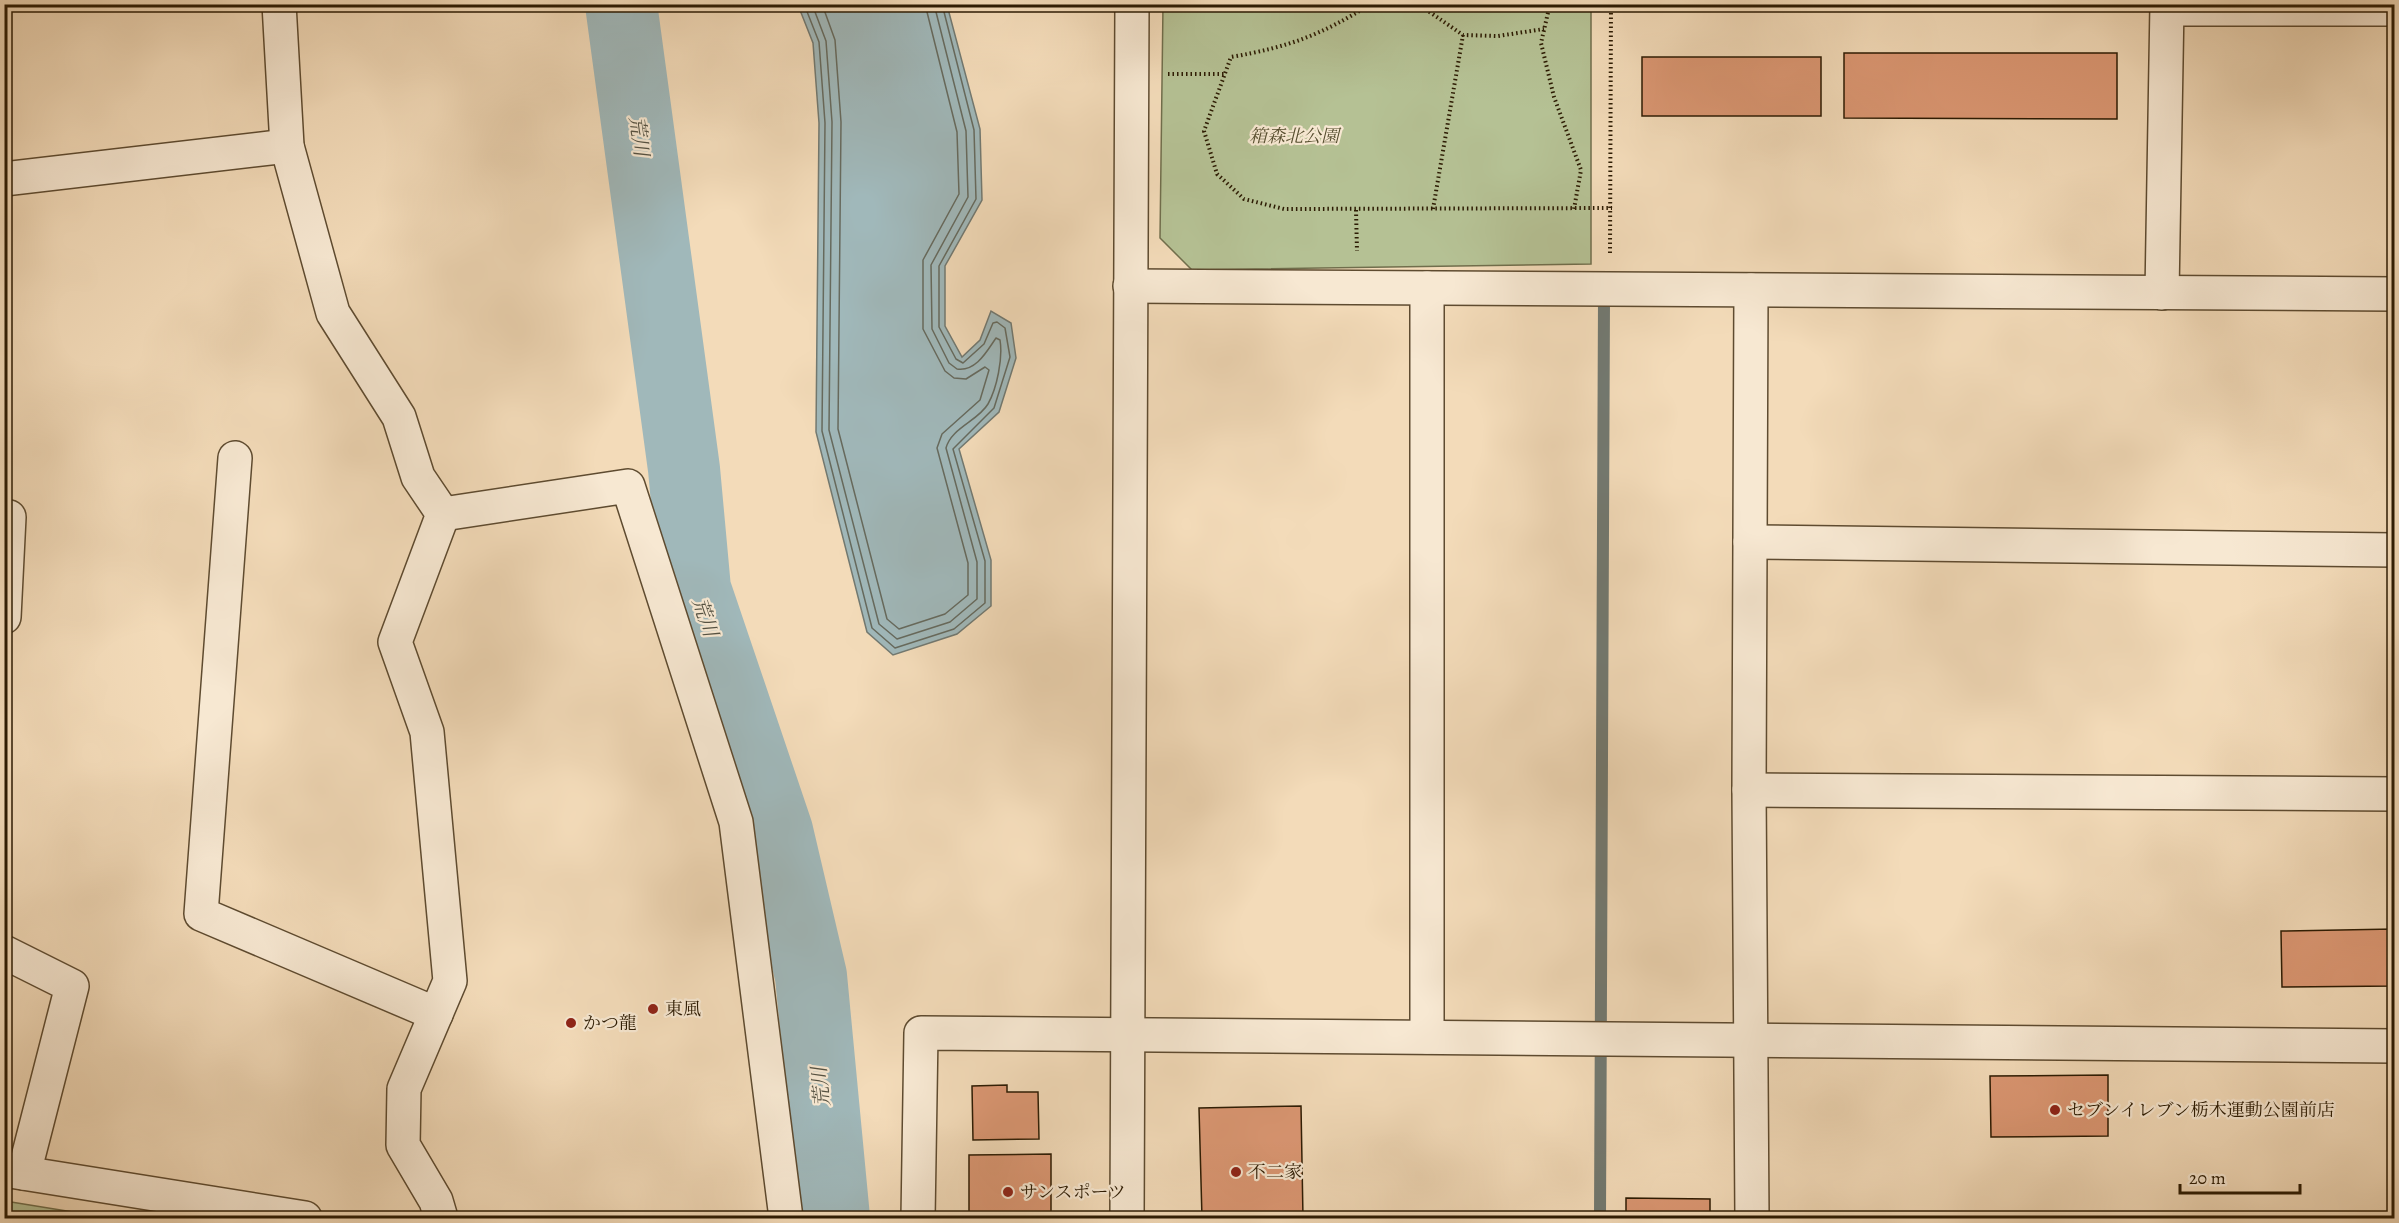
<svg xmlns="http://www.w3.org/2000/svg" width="2399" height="1223" font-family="Alegreya,'Noto Serif JP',serif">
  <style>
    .green { fill: #b5c194; stroke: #706e4c; stroke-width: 1.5 }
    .water { fill: #a0b8ba; stroke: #727971; stroke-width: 1.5 }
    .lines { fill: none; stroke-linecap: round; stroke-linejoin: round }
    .shore { stroke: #666a5e; stroke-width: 1.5 }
    .stream { stroke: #727971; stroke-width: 12 }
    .river { stroke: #a0b8ba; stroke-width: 72 }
    .building { fill: #db9773; stroke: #2c1b03; stroke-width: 1.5 }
    .minor-casing { stroke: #5e4b30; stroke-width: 36 }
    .path { stroke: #2c1b03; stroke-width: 4; stroke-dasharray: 1.5 3; stroke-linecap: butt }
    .minor { stroke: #f7e8d2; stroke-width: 33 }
    .poi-dot { fill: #8f2418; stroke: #f7e8d2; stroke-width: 2 }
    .labels { text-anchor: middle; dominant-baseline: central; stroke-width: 4.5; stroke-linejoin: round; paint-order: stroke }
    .park-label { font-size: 18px; font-style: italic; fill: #554d2e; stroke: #f7e8d2 }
    .poi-label { font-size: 18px; fill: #2c1b03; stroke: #f7e8d2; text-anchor: start }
    .water-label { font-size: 20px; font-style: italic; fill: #555243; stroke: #f7e8d2 }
  </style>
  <rect width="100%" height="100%" fill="#f3dbb9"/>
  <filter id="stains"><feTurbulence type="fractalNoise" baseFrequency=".00333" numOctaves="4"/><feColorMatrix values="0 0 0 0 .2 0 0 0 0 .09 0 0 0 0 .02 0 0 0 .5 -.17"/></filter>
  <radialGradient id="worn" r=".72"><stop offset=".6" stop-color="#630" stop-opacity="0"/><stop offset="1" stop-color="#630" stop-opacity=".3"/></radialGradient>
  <g class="green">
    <polygon points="1163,5 1591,5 1591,264 1192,270 1160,238"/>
    <polygon points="4,1201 5,1201 110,1218 5,1218"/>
  </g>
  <polygon class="water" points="798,5 947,5 980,129 982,200 945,266 945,326 962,357 980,340 991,311 1011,323 1016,358 999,412 959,449 991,560 991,606 957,634 893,655 867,632 816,432 819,123 813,43"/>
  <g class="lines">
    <g class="shore">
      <polyline points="804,4 819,42 825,123 822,431 872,628 895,648 954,629 985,603 985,561 953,449 994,408 1010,357 1005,328 997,322 993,323 984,344 963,363 956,359 939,327 939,266 976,199 974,130 942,4"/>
      <path d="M812,4L826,41L832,122L829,430L879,624L897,639L950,622L977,599V562L946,448C951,428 978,421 988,404C997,388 1003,358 1000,340L996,338C987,351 976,372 957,369L949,363L932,329L931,265L968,197L966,131L934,4"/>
      <polyline points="822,4 835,40 841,122 838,429 887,619 899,629 945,614 968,595 968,563 937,448 942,434 980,400 989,370 985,367 966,379 954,378 945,371 923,329 923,260 959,194 957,132 925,4"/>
    </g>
    <polyline class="stream" points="1600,1218 1604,299"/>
    <polyline class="river" points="621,4 684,469 695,589 777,831 811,976 834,1218"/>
  </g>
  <g class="building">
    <polygon points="1844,53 2117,53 2117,119 1844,118"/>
    <rect x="1642" y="57" width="179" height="59"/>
    <polygon points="2394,929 2394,986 2282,987 2281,931"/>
    <polygon points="2108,1075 2108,1136 1991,1137 1990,1076"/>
    <polygon points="1007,1085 1007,1092 1038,1092 1039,1139 973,1140 972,1086"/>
    <polygon points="1301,1106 1303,1218 1202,1218 1199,1108"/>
    <polygon points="1051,1154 1051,1215 969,1215 969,1155"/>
    <polygon points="1626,1198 1710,1199 1710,1218 1626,1218"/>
  </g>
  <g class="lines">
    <defs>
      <g id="minor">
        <polyline points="279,4 287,146 333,313 399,417 418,477 443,514 395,642 427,732 450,981 404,1089 403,1145 436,1201 441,1218"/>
        <polyline points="2167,9 2394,9"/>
        <polyline points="4,179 287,146"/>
        <polyline points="1130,286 2394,294"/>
        <polyline points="1427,288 1427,1037"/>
        <polyline points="1751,290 1749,790 1752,1218"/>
        <polyline points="2162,293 2167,4"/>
        <polyline points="235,458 201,914 436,1014"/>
        <polyline points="443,514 628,486 736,822 786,1218"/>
        <polyline points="4,517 9,517 4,617"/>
        <polyline points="1750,542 2394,550"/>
        <polyline points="1749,790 2394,794"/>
        <polyline points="4,952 72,986 24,1173"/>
        <polyline points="4,1170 305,1218"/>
        <polyline points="918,1218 921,1033 2394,1046"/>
        <polyline points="1127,1218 1132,4"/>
      </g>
    </defs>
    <use href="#minor" class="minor-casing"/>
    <g class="path">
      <path d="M1371,4C1321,35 1289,47 1231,57L1204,131L1217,174L1244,199L1284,209L1612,208"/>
      <polyline points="1418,4 1463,35 1498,36 1544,29"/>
      <polyline points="1550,4 1541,43 1554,97 1581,170 1574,209"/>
      <polyline points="1168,74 1225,74"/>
      <polyline points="1433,209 1463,35"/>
      <polyline points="1356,210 1357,251"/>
      <polyline points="1610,253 1611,4"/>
    </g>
    <use href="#minor" class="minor"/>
  </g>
  <g class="poi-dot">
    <circle cx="653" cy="1009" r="6"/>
    <circle cx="571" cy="1023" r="6"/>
    <circle cx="2055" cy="1110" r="6"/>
    <circle cx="1236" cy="1172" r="6"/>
    <circle cx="1008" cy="1192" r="6"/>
  </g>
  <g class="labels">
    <g class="park-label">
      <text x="1294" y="136">箱森北公園</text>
    </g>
    <g class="poi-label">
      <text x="665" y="1009">東風</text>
      <text x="583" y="1023">かつ龍</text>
      <text x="2067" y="1110">セブンイレブン栃木運動公園前店</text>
      <text x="1248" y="1172">不二家</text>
      <text x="1020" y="1192">サンスポーツ</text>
    </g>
    <g class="water-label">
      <text transform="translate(639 136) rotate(82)">荒川</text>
      <text transform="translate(705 617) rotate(71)">荒川</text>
      <text transform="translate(821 1087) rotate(-96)">荒川</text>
    </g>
  </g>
  <rect width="2399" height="1223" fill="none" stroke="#f3dbb9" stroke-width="24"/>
  <rect x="6" y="6" width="2387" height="1211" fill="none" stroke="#2c1b03" stroke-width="3"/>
  <rect x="12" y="12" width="2375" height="1199" fill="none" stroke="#2c1b03" stroke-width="1.5"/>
  <path d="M2180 1184v9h120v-9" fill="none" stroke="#2c1b03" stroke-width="3"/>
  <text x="2189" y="1184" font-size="18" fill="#2c1b03" stroke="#f7e8d2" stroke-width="4.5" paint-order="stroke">20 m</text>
  <rect width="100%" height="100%" filter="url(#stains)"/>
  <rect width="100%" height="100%" fill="url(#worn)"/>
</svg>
